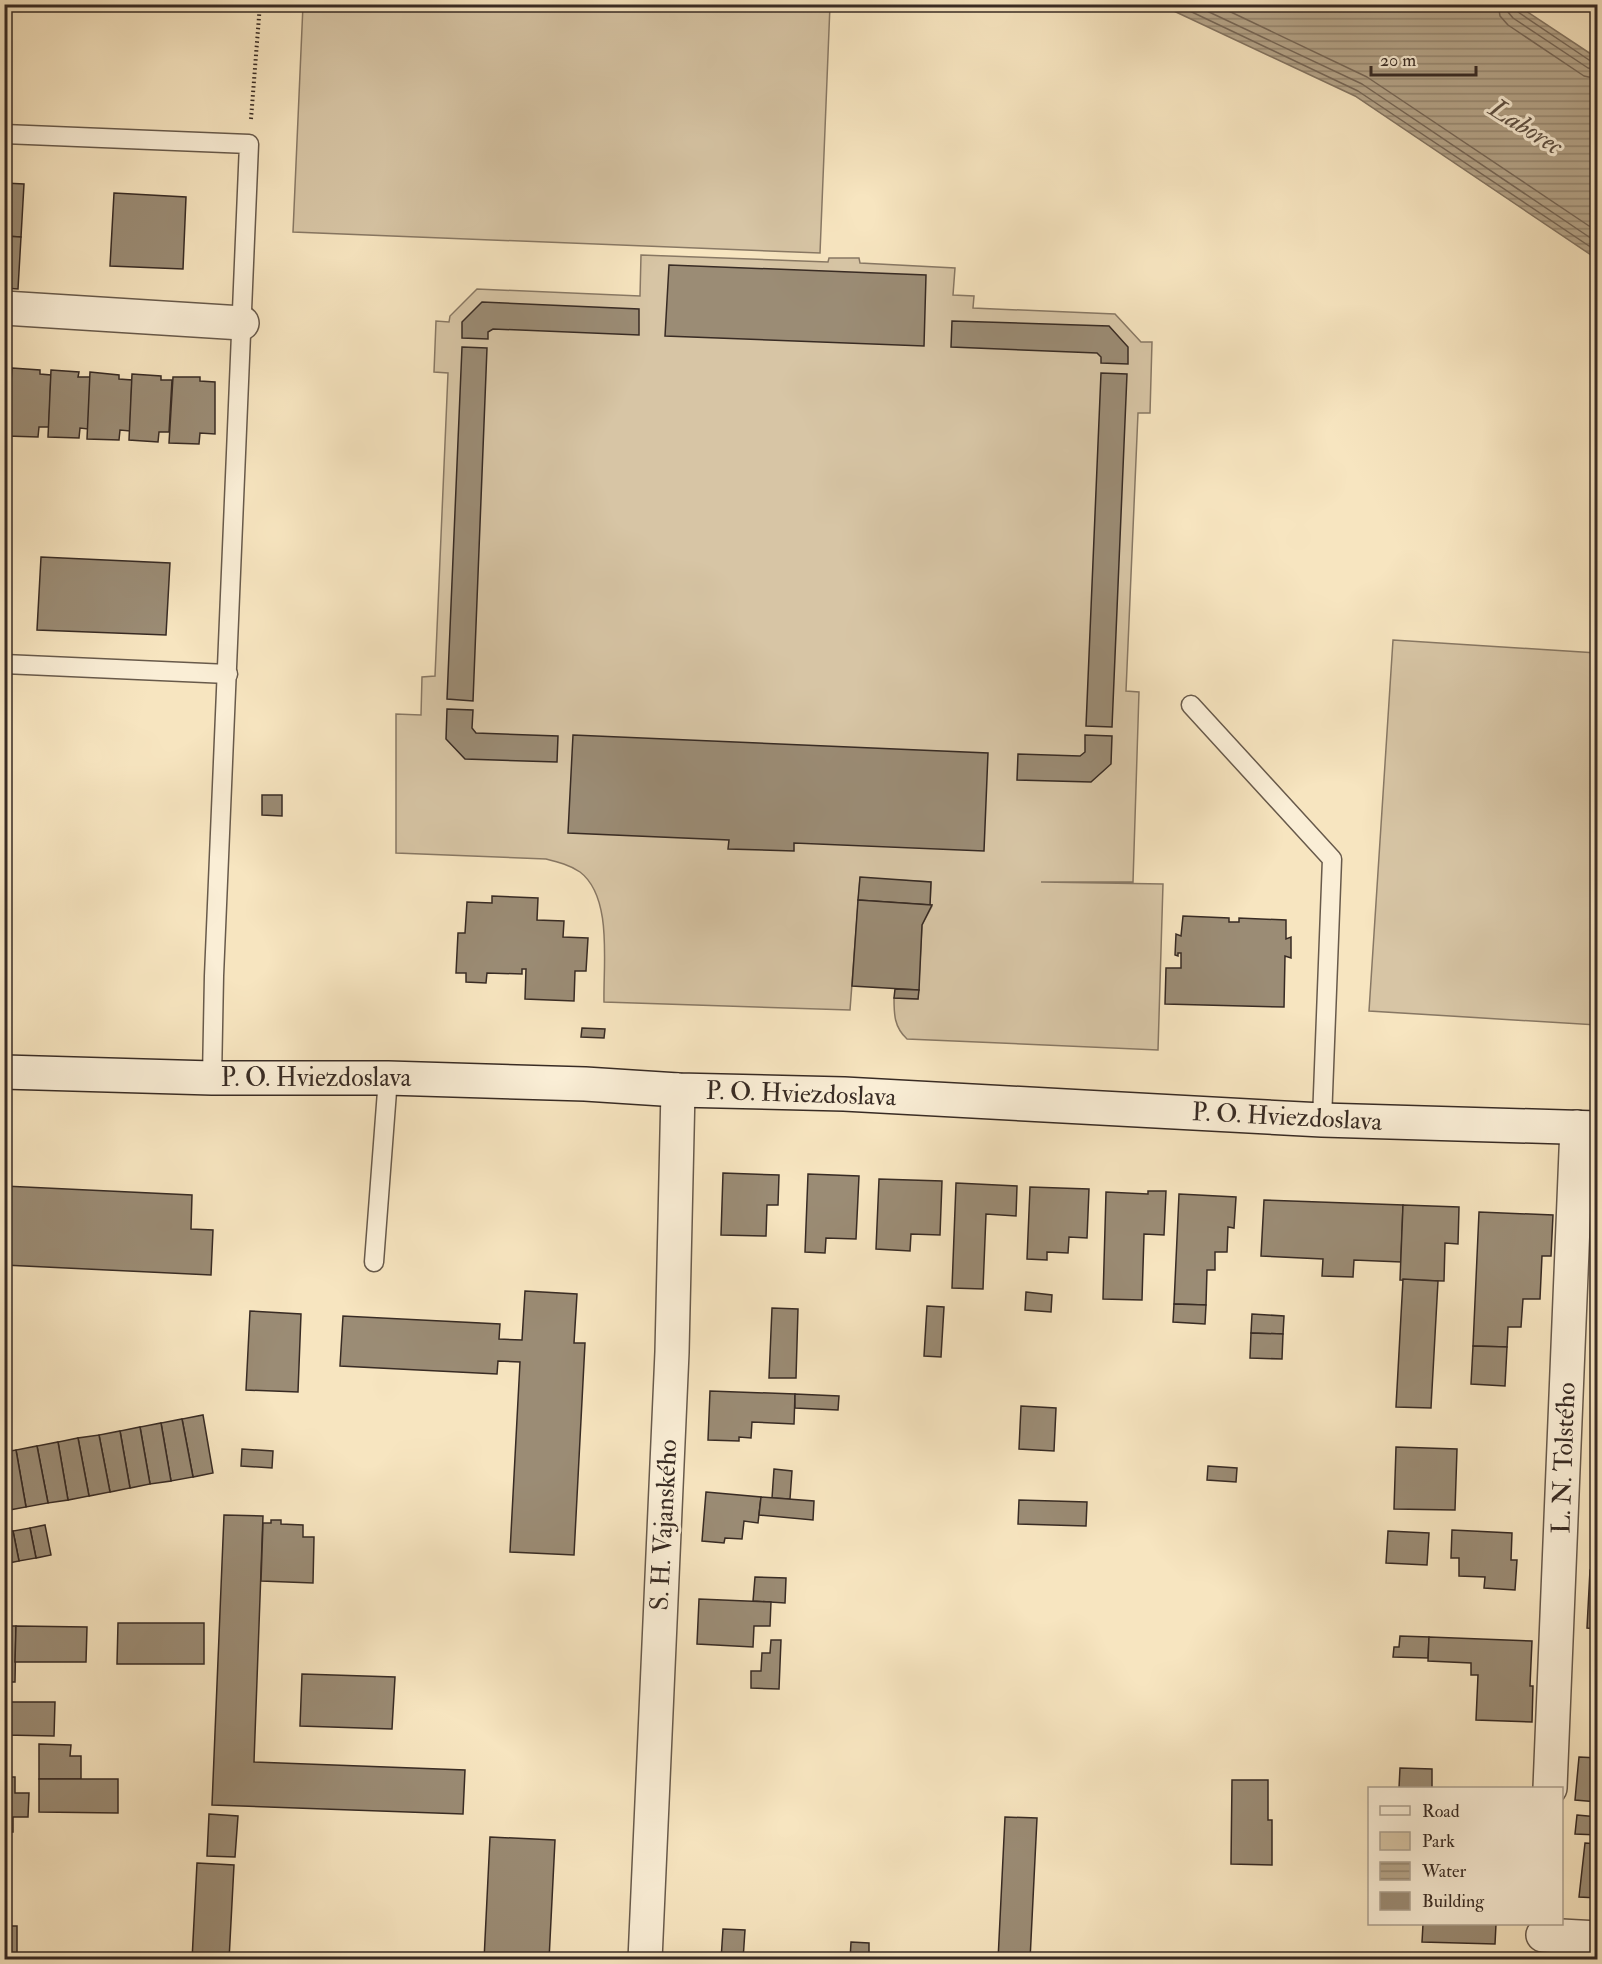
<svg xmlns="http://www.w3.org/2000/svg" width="1602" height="1964" font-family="'IM FELL Double Pica',serif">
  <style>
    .green { fill: #d7c5a5; stroke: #887864; stroke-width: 1.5 }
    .water { fill: url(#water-rules); stroke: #847562; stroke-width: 1.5 }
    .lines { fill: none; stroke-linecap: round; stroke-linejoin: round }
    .shore { stroke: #776858; stroke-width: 1.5 }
    .building { fill: #9b8c75; stroke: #382b24; stroke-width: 1.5 }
    .lane-casing { stroke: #685a4b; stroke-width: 21 }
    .street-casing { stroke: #685a4b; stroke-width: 36 }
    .secondary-casing { stroke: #382b24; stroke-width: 36 }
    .path { stroke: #382b24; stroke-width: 4; stroke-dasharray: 1.5 3; stroke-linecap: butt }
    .lane { stroke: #faeed6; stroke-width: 18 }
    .street { stroke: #faeed6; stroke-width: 33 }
    .secondary { stroke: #faeed6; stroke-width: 33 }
    .labels { text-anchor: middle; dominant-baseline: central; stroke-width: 6; stroke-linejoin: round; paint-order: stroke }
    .street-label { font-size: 26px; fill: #382b24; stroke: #faeed6 }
    .water-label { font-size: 27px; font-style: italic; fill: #5e5043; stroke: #faeed6 }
  </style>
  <defs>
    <pattern id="water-rules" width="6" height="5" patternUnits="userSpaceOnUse" patternTransform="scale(1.5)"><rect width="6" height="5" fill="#b6a68b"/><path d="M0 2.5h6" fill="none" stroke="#958771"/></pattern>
  </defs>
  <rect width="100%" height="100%" fill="#f7e5c0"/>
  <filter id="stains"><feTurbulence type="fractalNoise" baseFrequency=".00333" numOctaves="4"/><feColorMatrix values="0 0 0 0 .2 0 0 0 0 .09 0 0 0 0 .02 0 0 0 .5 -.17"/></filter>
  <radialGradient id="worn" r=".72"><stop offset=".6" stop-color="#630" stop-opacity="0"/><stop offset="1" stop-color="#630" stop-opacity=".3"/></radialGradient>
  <g class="green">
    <polygon points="303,5 830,5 820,253 293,232"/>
    <path d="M641,255L828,262L829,258H859L860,263L955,268L953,295L974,296L973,308L1115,314L1141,342H1152L1150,413H1138L1126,691L1139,692L1133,882H1041L1163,884L1158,1050L907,1039C894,1027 894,1014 894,998L918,999L922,925L932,906L930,905L931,882L860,878L850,1010L604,1002C603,965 613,897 580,872C570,865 558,862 546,859L396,853V714L421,715L422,677L435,676L448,373L434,372L436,321L449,322L450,316L477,289L640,296Z"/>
    <polygon points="1393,640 1597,653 1597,1025 1369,1011"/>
  </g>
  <polygon class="water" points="1161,5 1517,5 1597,58 1597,259 1355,96"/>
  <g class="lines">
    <g class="shore">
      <polyline points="1175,4 1358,91 1598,252"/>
      <polyline points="1192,4 1362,84 1598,243"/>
      <polyline points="1214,4 1367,77 1598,232"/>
      <polyline points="1498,4 1500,16 1508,25 1584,76 1598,79"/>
      <polyline points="1507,4 1508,12 1513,18 1588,68 1598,70"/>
      <polyline points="1514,4 1518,12 1592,62 1598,63"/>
    </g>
  </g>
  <g class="building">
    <polygon points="4,183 24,184 21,237 4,236"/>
    <polygon points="114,193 186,197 183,269 110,266"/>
    <polygon points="4,236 21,237 18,289 4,288"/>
    <polygon points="669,265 926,275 924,346 665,336"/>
    <polygon points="482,302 639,309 639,335 493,329 488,332 488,339 462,338 462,322"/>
    <polygon points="952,321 1109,326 1128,347 1128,364 1101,363 1101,357 1097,353 951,347"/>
    <polygon points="462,347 487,348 473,701 447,699"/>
    <polygon points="12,368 40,370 40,374 51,375 49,427 39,427 38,437 7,436"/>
    <polygon points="51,370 79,372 78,377 91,377 88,429 80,428 79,438 48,437"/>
    <polygon points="90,372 119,375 119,379 132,380 130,431 120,430 119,440 87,439"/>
    <polygon points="1101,373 1127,374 1112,727 1086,726"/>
    <polygon points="4,374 11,375 8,425 4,425"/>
    <polygon points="132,374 161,376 161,380 172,380 169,432 159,432 158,442 129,440"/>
    <polygon points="173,377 200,377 200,381 215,382 215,434 200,433 199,444 169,443"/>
    <polygon points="41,557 170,563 166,635 37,630"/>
    <polygon points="447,709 473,710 472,728 476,733 558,736 557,762 465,759 446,739"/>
    <polygon points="573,735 988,753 984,851 794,843 794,851 728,849 729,840 568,833"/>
    <polygon points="1085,735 1112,736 1111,764 1091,782 1017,780 1018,754 1080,756 1085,752"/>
    <polygon points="262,795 282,795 282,816 262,815"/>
    <polygon points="860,877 931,882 930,905 858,900"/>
    <polygon points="492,896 538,898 537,920 564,921 563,937 588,938 586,971 575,971 574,1001 525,999 526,969 522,969 522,974 487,973 486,983 466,982 466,973 456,973 458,933 465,933 467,902 492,903"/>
    <polygon points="858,900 932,905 922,925 919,990 852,986"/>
    <polygon points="1183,916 1229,918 1229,922 1239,922 1239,918 1286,920 1286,939 1291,937 1291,958 1285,956 1284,1007 1165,1004 1166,968 1181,968 1181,953 1178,953 1178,956 1175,955 1176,934 1181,936"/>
    <polygon points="895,989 919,990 918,999 894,998"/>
    <polygon points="582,1028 605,1029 604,1038 581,1037"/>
    <polygon points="723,1173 779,1175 778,1205 767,1205 766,1236 721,1235"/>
    <polygon points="808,1174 859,1176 856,1239 826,1238 825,1253 805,1252"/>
    <polygon points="879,1179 942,1181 940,1235 911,1234 910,1251 876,1249"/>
    <polygon points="956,1183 1017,1186 1016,1216 986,1214 983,1289 952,1288"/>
    <polygon points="4,1186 192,1195 191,1229 213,1230 211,1275 4,1265"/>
    <polygon points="1030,1187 1089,1189 1087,1238 1069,1237 1068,1253 1047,1252 1047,1260 1027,1259"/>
    <polygon points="1148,1191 1166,1191 1164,1235 1144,1234 1142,1300 1103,1299 1106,1192 1148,1194"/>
    <polygon points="1179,1194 1236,1197 1234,1228 1228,1227 1227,1252 1215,1252 1215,1270 1207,1270 1206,1305 1174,1304"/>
    <polygon points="1264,1200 1403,1205 1401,1262 1354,1260 1353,1277 1322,1276 1323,1259 1261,1256"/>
    <polygon points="1403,1205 1459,1207 1458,1244 1445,1243 1444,1281 1400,1280"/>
    <polygon points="1479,1212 1553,1215 1551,1256 1542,1256 1540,1299 1523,1299 1521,1327 1508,1327 1507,1347 1473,1346"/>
    <polygon points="1403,1279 1438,1281 1431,1408 1396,1407"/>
    <polygon points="525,1291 577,1294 574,1343 585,1343 574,1555 510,1552 520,1362 498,1361 497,1374 340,1366 343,1316 500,1324 499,1339 522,1340"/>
    <polygon points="1026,1292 1052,1295 1051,1312 1025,1310"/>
    <polygon points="1174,1304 1206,1305 1205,1324 1173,1322"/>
    <polygon points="927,1306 944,1307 941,1357 924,1356"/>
    <polygon points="772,1308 798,1309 796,1378 769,1378"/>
    <polygon points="250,1311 301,1314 298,1392 246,1390"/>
    <polygon points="1252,1314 1284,1316 1283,1334 1251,1333"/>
    <polygon points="1251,1333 1283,1334 1282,1359 1250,1358"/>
    <polygon points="1473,1346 1507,1347 1505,1386 1471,1384"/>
    <polygon points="710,1391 795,1394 794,1424 752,1422 751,1438 739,1437 739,1441 708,1440"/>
    <polygon points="795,1394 839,1396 838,1410 795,1408"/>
    <polygon points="1021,1406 1056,1408 1054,1451 1019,1449"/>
    <polygon points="203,1415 213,1473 193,1477 182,1419"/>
    <polygon points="182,1419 193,1477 171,1481 161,1423"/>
    <polygon points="161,1423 171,1481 150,1484 140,1427"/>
    <polygon points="140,1427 150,1484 130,1488 120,1431"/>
    <polygon points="120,1431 130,1488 110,1492 99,1435"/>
    <polygon points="99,1435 110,1492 89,1496 78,1438"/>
    <polygon points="78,1438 89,1496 68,1500 58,1442"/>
    <polygon points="58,1442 68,1500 48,1503 37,1446"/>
    <polygon points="37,1446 48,1503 26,1507 16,1450"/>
    <polygon points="1396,1447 1457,1449 1455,1510 1394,1509"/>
    <polygon points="242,1449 273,1451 272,1468 241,1466"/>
    <polygon points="16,1450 26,1507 4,1511 4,1452"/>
    <polygon points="1208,1466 1237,1468 1236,1482 1207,1480"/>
    <polygon points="774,1469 792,1471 790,1499 772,1498"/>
    <polygon points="706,1492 761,1497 758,1523 744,1521 742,1539 725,1538 724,1543 702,1541"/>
    <polygon points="761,1497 814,1501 813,1520 759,1515"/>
    <polygon points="1019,1500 1087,1502 1086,1526 1018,1524"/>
    <polygon points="224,1515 263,1516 254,1762 465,1770 463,1814 212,1805"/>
    <polygon points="271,1520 281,1520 281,1524 303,1525 303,1537 314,1537 313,1583 261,1581 263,1523 271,1523"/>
    <polygon points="45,1525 51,1555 36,1558 30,1528"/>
    <polygon points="30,1528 36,1558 19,1561 13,1531"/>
    <polygon points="1452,1530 1512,1533 1511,1560 1517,1560 1515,1590 1484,1588 1485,1577 1459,1576 1459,1558 1451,1558"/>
    <polygon points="13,1531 19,1561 4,1564 4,1533"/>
    <polygon points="1388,1531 1429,1533 1427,1565 1386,1563"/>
    <polygon points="1590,1570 1598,1570 1598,1629 1587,1628"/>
    <polygon points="755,1577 786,1578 785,1603 753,1601"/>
    <polygon points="699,1599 771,1602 770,1626 754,1626 753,1647 697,1644"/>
    <polygon points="118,1623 204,1623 204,1664 117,1664"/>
    <polygon points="4,1626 16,1626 15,1682 4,1682"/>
    <polygon points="16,1626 87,1627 86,1662 15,1662"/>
    <polygon points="1400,1636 1429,1637 1428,1658 1393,1657 1394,1647 1399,1647"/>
    <polygon points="1429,1637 1532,1641 1530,1686 1533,1686 1532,1722 1476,1720 1478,1675 1471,1675 1471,1663 1428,1661"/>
    <polygon points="771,1640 781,1640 779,1689 751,1688 751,1671 761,1671 762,1653 770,1653"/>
    <polygon points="302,1674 395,1677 392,1729 300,1726"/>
    <polygon points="6,1702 55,1702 54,1736 5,1735"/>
    <polygon points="39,1744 71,1745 70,1756 81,1756 81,1779 39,1779"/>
    <polygon points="1579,1757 1598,1758 1598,1802 1575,1800"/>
    <polygon points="1400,1768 1432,1769 1432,1788 1399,1788"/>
    <polygon points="4,1777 15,1777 15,1793 29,1793 28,1817 13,1817 13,1832 4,1832"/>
    <polygon points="39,1779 118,1779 118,1813 39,1812"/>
    <polygon points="1232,1780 1268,1780 1268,1820 1272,1820 1272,1865 1231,1864"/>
    <polygon points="209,1814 238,1816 235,1857 207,1856"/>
    <polygon points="1577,1815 1598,1817 1598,1835 1575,1834"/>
    <polygon points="1005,1817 1037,1818 1030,1960 998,1960"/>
    <polygon points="490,1837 555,1840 549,1960 484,1960"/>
    <polygon points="1585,1843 1598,1844 1598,1898 1579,1897"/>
    <polygon points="197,1863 234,1865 229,1960 192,1960"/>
    <polygon points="1423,1924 1496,1924 1495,1944 1422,1942"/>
    <rect x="4" y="1926" width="13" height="31"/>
    <polygon points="723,1929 745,1930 743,1960 721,1960"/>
    <polygon points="851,1942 869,1943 869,1960 850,1960"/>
    <polygon points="1144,1956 1182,1957 1182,1960 1144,1960"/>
    <polygon points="1471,1956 1511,1957 1511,1960 1471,1960"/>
  </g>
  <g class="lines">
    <defs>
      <g id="lane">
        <polyline points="4,134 249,144 214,976 212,1078"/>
        <polyline points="4,664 228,674"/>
        <polyline points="1191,705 1332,859 1322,1120"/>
        <polyline points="374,1262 388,1078"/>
      </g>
      <g id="street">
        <polyline points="4,308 242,323"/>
        <polyline points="1550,1788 1577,1127"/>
        <polyline points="1543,1935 1598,1938"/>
        <polyline points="645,1960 672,1352 678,1090"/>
      </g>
      <polyline id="secondary" points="4,1072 212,1078 388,1078 585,1084 678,1090 844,1094 1322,1120 1598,1128"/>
    </defs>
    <use href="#lane" class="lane-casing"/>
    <use href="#street" class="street-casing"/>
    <use href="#secondary" class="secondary-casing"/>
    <polyline class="path" points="251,119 260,4"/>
    <use href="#lane" class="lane"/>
    <use href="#street" class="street"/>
    <use href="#secondary" class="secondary"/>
  </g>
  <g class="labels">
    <g class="street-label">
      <text x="316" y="1078">P. O. Hviezdoslava</text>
      <text transform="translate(801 1094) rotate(2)">P. O. Hviezdoslava</text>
      <text transform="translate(1287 1117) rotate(3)">P. O. Hviezdoslava</text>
      <text transform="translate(1564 1458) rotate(-88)">L. N. Tolstého</text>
      <text transform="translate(664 1525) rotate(-87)">S. H. Vajanského</text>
    </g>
    <g class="water-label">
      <text transform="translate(1526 127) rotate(32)">Laborec</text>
    </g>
  </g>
  <rect width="1602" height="1964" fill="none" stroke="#f7e5c0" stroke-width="24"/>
  <rect x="6" y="6" width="1590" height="1952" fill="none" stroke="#382b24" stroke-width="3"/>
  <rect x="12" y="12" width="1578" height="1940" fill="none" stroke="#382b24" stroke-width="1.5"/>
  <rect x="1368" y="1787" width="195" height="138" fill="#faeed6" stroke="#aca08f" stroke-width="1.5"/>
  <rect x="1380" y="1806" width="30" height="9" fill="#faeed6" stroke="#aca08f" stroke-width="1.5"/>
  <text x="1422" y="1817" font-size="18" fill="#382b24">Road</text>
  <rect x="1380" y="1832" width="30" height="18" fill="#d7c5a5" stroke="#aca08f" stroke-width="1.5"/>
  <text x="1422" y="1847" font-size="18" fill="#382b24">Park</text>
  <rect x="1380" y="1862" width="30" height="18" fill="url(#water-rules)" stroke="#aca08f" stroke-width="1.5"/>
  <text x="1422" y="1877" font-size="18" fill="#382b24">Water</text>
  <rect x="1380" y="1892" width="30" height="18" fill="#9b8c75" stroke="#aca08f" stroke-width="1.5"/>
  <text x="1422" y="1907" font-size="18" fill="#382b24">Building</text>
  <path d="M1371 66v9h105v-9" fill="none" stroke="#382b24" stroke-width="3"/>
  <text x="1380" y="66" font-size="18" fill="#382b24" stroke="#faeed6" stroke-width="4.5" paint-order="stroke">20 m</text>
  <rect width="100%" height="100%" filter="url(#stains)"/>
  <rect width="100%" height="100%" fill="url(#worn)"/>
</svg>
